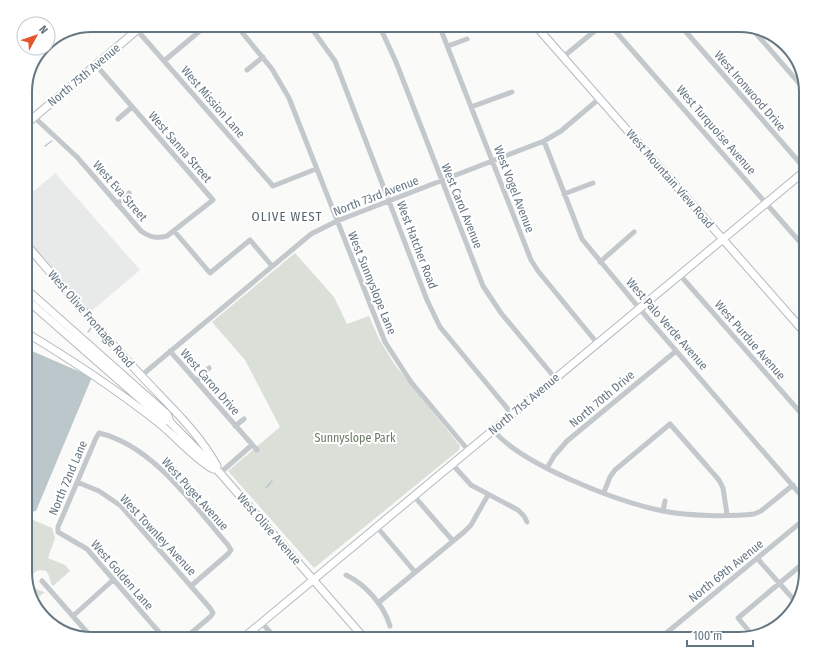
<svg xmlns="http://www.w3.org/2000/svg" width="831" height="664" viewBox="0 0 831 664" font-family="'Fira Sans Condensed',sans-serif">
<style>
.built{fill:#e8e9e9}
.green{fill:#dadfd7}
.water{fill:#bbc7cb}
.lines{fill:none;stroke-linecap:round;stroke-linejoin:round}
.stream{stroke:#bbc7cb;stroke-width:1.5}
.secondary-casing{stroke:#b3babf;stroke-width:9}
.street{stroke:#c3c8cc;stroke-width:5}
.secondary{stroke:#fff;stroke-width:7}
.labels{text-anchor:middle;stroke-width:4;stroke-linejoin:round;paint-order:stroke}
.street-label{font-size:12px;fill:#657683;stroke:#fff}
.park-label{font-size:12px;fill:#687a64;stroke:#fff}
.neighbourhood-label{font-size:13px;letter-spacing:1px;fill:#57646e;stroke:#fff}
.rim{fill:none;stroke:#657683;stroke-width:2}
</style>
<rect width="100%" height="100%" fill="#fafaf8"/>
<path class="built" d="M55,173L140,270L90,312L25,239V181L34,191Z"/>
<path class="green" d="M295,253L334,297L347,324L369,316L379,339L395,365L460,446L459,450L314,568L228,471L280,427L245,360L212,322Z
M31,512V519L52,528L55,538L48,558L65,565L70,571L53,586C49,582 51,576 46,571C38,569 34,571 31,578C32,587 36,590 45,592L32,602L25,576V513Z"/>
<path class="water" d="M25,348L92,377L36,511L25,513Z"/>
<g class="lines">
<path class="stream" d="M45,146L52,141
M88,332L91,328
M266,488L272,481"/>
<defs>
<path id="secondary" d="M535,25L806,334
M25,125L143,25
M25,243C62,286 98,329 136,370C163,400 197,429 217,466
M25,288L167,414L170,422L220,473L365,639
M25,298L163,419L170,422
M25,332C70,359 113,387 155,420C175,435 191,456 213,469
M242,639L806,170"/>
</defs>
<use href="#secondary" class="secondary-casing"/>
<path class="street" d="M236,25L272,69L289,98L385,342L411,382L468,450
M309,25L335,61L427,300L440,327L512,414
M379,25L396,62L483,286L501,313L555,378
M439,25L531,260L538,271L597,343
M610,25L806,249
M680,25L806,170
M137,30L273,186L316,169
M754,31L805,90
M448,46L467,39
M563,57L602,25
M164,61L207,25
M247,70L263,57
M471,107L512,92
M34,117L77,157L141,231C150,237 156,239 167,236L213,200L96,65
M118,119L132,107
M544,141L582,239L639,308L806,501
M564,194L593,183
M117,204L129,193
M175,232L210,273L250,240L272,266
M600,262L634,232
M680,275L806,419
M170,351L257,450
M142,375L311,234L337,221L544,141L561,131L600,98
M196,381L209,368
M235,426L244,419
M493,430C522,465 618,502 663,511C689,516 728,517 754,514L761,511L793,485
M452,464L471,485L518,510L524,516L527,522
M547,468L554,456L567,441L676,351
M220,473L252,445
M77,482L99,491L121,506L210,608L213,613L210,617L184,639
M604,492L610,477L615,470L670,424L719,480L723,488L727,514
M414,496L453,541
M663,511L665,501
M377,527L415,572
M757,558L795,601
M346,575C365,584 384,605 390,626
M42,581L93,639
M378,603L464,532L471,525L488,495
M73,616L113,580
M262,623L276,639
M753,636L738,618L806,561
M165,639L87,549L58,532V527L96,438L99,433C154,446 193,505 228,545L231,550L228,554L191,586
M659,639L806,518"/>
<use href="#secondary" class="secondary"/>
</g>
<g class="labels">
<g class="street-label">
<text transform="translate(84 75) rotate(-40)" y="4">North 75th Avenue</text>
<text transform="translate(750 91) rotate(49)" y="4">West Ironwood Drive</text>
<text transform="translate(213 102) rotate(49)" y="4">West Mission Lane</text>
<text transform="translate(716 130) rotate(49)" y="4">West Turquoise Avenue</text>
<text transform="translate(180 147) rotate(49)" y="4">West Sanna Street</text>
<text transform="translate(670 179) rotate(49)" y="4">West Mountain View Road</text>
<text transform="translate(514 189) rotate(69)" y="4">West Vogel Avenue</text>
<text transform="translate(120 191) rotate(49)" y="4">West Eva Street</text>
<text transform="translate(376 196) rotate(-21)" y="4">North 73rd Avenue</text>
<text transform="translate(462 206) rotate(68)" y="4">West Carol Avenue</text>
<text transform="translate(417 245) rotate(69)" y="4">West Hatcher Road</text>
<text transform="translate(372 283) rotate(68)" y="4">West Sunnyslope Lane</text>
<text transform="translate(91 319) rotate(49)" y="4">West Olive Frontage Road</text>
<text transform="translate(667 324) rotate(49)" y="4">West Palo Verde Avenue</text>
<text transform="translate(750 340) rotate(49)" y="4">West Purdue Avenue</text>
<text transform="translate(210 382) rotate(49)" y="4">West Caron Drive</text>
<text transform="translate(602 399) rotate(-40)" y="4">North 70th Drive</text>
<text transform="translate(524 404) rotate(-40)" y="4">North 71st Avenue</text>
<text transform="translate(68 478) rotate(-67)" y="4">North 72nd Lane</text>
<text transform="translate(195 494) rotate(48)" y="4">West Puget Avenue</text>
<text transform="translate(269 529) rotate(49)" y="4">West Olive Avenue</text>
<text transform="translate(158 535) rotate(47)" y="4">West Townley Avenue</text>
<text transform="translate(726 571) rotate(-39)" y="4">North 69th Avenue</text>
<text transform="translate(122 575) rotate(49)" y="4">West Golden Lane</text>
</g>
<g class="park-label">
<text x="355" y="442">Sunnyslope Park</text>
</g>
<g class="neighbourhood-label">
<text x="287" y="221">OLIVE WEST</text>
</g>
</g>
<path d="M0 0H831V664H0ZM92 32H739A60 60 0 0 1 799 92V572A60 60 0 0 1 739 632H92A60 60 0 0 1 32 572V92A60 60 0 0 1 92 32Z" fill="#fff" fill-rule="evenodd"/>
<path class="rim" d="M92 32H739A60 60 0 0 1 799 92V572A60 60 0 0 1 739 632H92A60 60 0 0 1 32 572V92A60 60 0 0 1 92 32Z"/>
<g transform="translate(36 36) rotate(50)"><circle r="19" fill="#ffffff" stroke="#c1c8cd"/>
<path d="M0-3L7 15L0 10L-7 15Z" fill="#e4572e"/>
<text y="-6" font-size="11" font-weight="bold" text-anchor="middle" fill="#657683">N</text>
</g>
<path d="M687 640v6h66v-6" fill="none" stroke="#657683" stroke-width="2"/>
<text x="693" y="640" font-size="12" fill="#657683" stroke="#ffffff" stroke-width="3" paint-order="stroke">100 m</text>
</svg>
